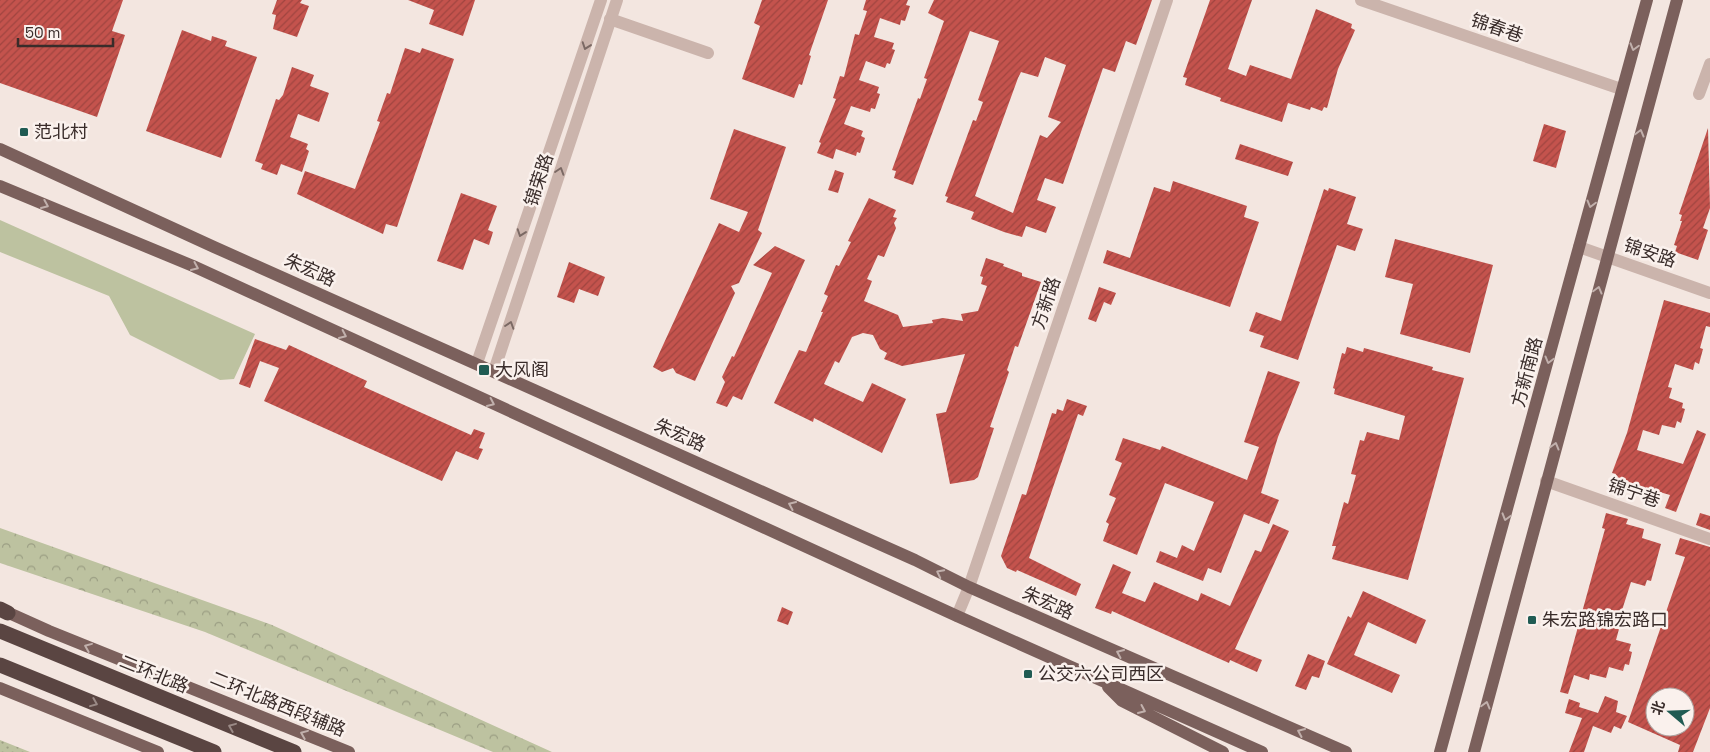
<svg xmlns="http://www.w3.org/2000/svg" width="1710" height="752" viewBox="0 0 1710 752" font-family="'Space Grotesk','Noto Sans SC',sans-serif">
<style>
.forest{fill:url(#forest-crowns)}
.park{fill:url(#park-dots)}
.garden{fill:#bdc2a0}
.building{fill:url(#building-hatch);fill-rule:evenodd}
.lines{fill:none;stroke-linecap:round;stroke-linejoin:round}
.minor{stroke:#cbb4ac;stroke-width:12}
.major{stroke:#7b605c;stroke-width:12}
.highway{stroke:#5a4542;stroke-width:15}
.oneway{stroke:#7b6964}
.oneway2{stroke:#c1b0ac}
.oneway3{stroke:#9a8a86}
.poi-dot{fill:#205b53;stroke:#faf1ed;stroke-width:2}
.labels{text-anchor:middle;stroke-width:5;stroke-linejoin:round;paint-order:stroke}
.street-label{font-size:18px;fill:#392c2a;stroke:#faf1ed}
.poi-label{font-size:18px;fill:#392c2a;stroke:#faf1ed;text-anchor:start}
</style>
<defs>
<pattern id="forest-crowns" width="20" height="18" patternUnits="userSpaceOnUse" patternTransform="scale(1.25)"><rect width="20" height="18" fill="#bdc2a0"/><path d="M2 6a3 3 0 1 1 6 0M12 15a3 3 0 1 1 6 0" fill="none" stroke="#9b9e83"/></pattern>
<pattern id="park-dots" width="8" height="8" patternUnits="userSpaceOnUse" patternTransform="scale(1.25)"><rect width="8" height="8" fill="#bdc2a0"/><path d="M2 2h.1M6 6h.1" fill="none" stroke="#9b9e83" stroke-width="1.8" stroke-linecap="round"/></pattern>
<pattern id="building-hatch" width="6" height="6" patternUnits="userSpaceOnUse" patternTransform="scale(1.25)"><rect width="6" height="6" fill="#c4534d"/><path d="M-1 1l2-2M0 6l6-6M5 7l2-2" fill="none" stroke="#a04540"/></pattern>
</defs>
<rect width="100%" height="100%" fill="#f3e6e0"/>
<path class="forest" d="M0,528L272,625L552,752H493L205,632L0,563Z"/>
<path class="park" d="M0,740L30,752H0Z"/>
<path class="garden" d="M0,220L255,334L234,379L220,380L130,335L109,296L0,252Z"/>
<path class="building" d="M0,0H123L112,31L125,35L97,117L0,83Z
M277,0H302L300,3L309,6L297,37L273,29L276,15L272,14Z
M408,0H475L463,36L429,24L434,10Z
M762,0H828L809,55L811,56L802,85L799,84L794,98L742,79L760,26L754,23Z
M866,0H908L906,5L910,6L905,21L901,20L900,25L880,18L874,37L894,43L892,49L895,50L890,64L887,63L885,68L866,61L859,80L879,87L877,93L880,94L875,109L871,108L870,112L851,106L844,124L863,131L861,136L865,138L860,153L857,152L856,156L836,149L833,159L817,153L821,143L819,142L836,99L833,98L840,76L844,77L855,34L859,35L867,11L863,10Z
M934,0H1152L1136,45L1126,41L1115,72L1103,68L1063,184L1045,178L1037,200L1056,207L1046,233L1026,226L1022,237L1004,232L971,219L974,212L946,202L948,197L945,196L973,120L976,121L983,102L978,100L999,41L970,31L913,185L894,178L896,171L892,170L918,98L920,99L927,79L924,78L944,21L928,13ZM1045,57L1066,65L1048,117L1061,122L1047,138L1040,135L1013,213L975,196L1018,78L1021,72L1038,77Z
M1210,0H1252L1228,69L1246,76L1250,65L1291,79L1316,9L1352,24L1351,28L1355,30L1338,69L1327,108L1324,107L1322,111L1311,107L1310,110L1288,103L1282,122L1220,101L1221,98L1185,85L1187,78L1183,77Z
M182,30L211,41L212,36L227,41L225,46L257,57L221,158L146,131Z
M405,48L420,53L422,48L454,59L397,227L386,224L383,234L297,194L305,171L355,189L380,122L377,121L387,93L390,94Z
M292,67L314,75L310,86L329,93L319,122L298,114L290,137L308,144L306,149L309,151L302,172L281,164L277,175L261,169L263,164L255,161L276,99L279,100L283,95Z
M1544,124L1566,131L1556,168L1533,161Z
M1708,128L1710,208L1703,228L1708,230L1698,260L1675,252L1677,246L1674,245L1682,221H1680L1682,215L1679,214Z
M734,129L786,147L758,230L762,233L739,283L731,286L735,293L695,381L676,373L673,368L662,372L653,367L719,223L739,232L748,212L710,199Z
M1240,144L1293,162L1288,176L1235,159Z
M835,170L844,173L838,193L828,190Z
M1173,181L1247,206L1244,217L1259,222L1230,307L1103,263L1107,250L1130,258L1154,187L1170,192Z
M1329,188L1356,197L1347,224L1363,229L1355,251L1337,245L1298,360L1260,347L1264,336L1249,331L1256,312L1281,321L1324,189L1328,191Z
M461,193L497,206L488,230L493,232L489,245L474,239L463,270L437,261Z
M869,198L896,210L893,217L897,218L894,223L896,228L884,257L878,255L867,279L872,281L864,301L898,315L903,327L933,323L932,320L943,318L963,321L961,314L978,311L987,286L981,284L983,277L980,276L986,258L1004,264L1003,266L1022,273V276L1041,282L1018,347L1015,346L1007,370L1009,372L990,427L994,428L978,477L974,480L950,484L936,414L946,412L965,354L902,366L884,359L887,353L880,349L873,335L863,333L852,337L839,363L835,361L824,384L863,402L872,383L906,399L882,453L814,418L813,422L774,403L799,350L806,352L823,312H821L828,296L824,294L836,265L839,266L851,242L848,241Z
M1395,239L1493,265L1470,353L1400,334L1413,284L1385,277Z
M775,246L805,260L742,400L733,396L727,407L716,403L725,382L722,377L732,356L734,357L772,273L753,265Z
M569,262L605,277L598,296L579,289L574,303L557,297Z
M1099,287L1116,293L1111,305L1104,302L1096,322L1088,319Z
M1664,300L1710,313V327L1706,326L1700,348L1703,349L1699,364L1695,362L1693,370L1675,364L1668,387L1672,388L1669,398L1683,403L1682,408L1685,409L1681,423L1677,421L1675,428L1662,425L1659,435L1643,430L1637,450L1683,464L1697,430L1706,434L1676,512L1665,508L1670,495L1639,486L1638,490L1619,484L1620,481L1614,479L1616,474L1612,473L1627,433Z
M255,339L286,350L289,345L367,381L364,387L471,435L474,429L485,433L479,448L483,449L478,460L456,451L442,481L264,401L279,368L260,361L250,388L239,384Z
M1347,347L1363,352L1364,348L1433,367L1432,370L1464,378L1408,580L1332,559L1336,546H1332L1344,502L1348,504L1356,475L1351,474L1360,440L1364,441L1367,432L1399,440L1405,416L1334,394L1335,389L1333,388L1342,353L1345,354Z
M1268,371L1300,382L1278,437L1261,493L1279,500L1269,524L1244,514L1221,573L1208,568L1203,581L1156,562L1160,551L1177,558L1182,545L1194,551L1214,502L1165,483L1137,555L1103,541L1109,524L1106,522L1116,498L1109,495L1122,463L1115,460L1123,438L1160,450L1162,446L1247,480L1259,447L1244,442Z
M1067,399L1087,406L1083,416L1078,414L1029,558L1081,584L1076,596L1017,570L1016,572L1007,568L1001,556L1022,494L1026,495L1052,413L1056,414L1057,409L1063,411Z
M1606,513L1628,519L1626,524L1644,529L1642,538L1661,544L1651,581L1647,580L1645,586L1631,582L1616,629H1619L1616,640L1631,644L1629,651L1632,652L1629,665L1625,664L1623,671L1609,667L1606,678L1590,674L1589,680L1574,675L1568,694L1560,692L1605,529L1602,528Z
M1700,513L1710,516V530L1696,525Z
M1273,524L1289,531L1235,649L1262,660L1257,672L1230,660L1229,663L1112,611L1111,614L1095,608L1113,564L1131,572L1122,593L1145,602L1154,582L1198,601L1201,593L1230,606L1255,550L1261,552Z
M1680,538L1710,547V708L1693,752H1678L1680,745L1628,722L1685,557L1675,554ZM1655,697H1685V727H1655Z
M1363,591L1426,620L1416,644L1368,622L1354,655L1400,675L1392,693L1327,664L1348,616L1351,618Z
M782,607L793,612L788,625L777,621Z
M1308,654L1325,661L1319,678L1312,676L1306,690L1295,686Z
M1605,696L1618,701L1616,712L1627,716L1621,729L1614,726L1611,733L1593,726L1584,752H1569L1582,718L1565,713L1569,699L1580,703L1579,707L1598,713Z"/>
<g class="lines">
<path class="minor" d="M1361,0L1621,89
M610,19L708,53
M1699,94L1710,64
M1579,247L1710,293
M477,363L601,0
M494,371L617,0
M1546,481L1710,539
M957,616L969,587L1167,0"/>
<path class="major" d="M0,149L214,247L915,560L969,587L1346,752
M0,186L193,266L957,616L1262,752
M0,609L49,631L349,752
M1108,687L1122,701L1223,752
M0,688L158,752
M1440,752L1647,0
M1474,752L1677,0"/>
<path class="highway" d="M0,609L8,613
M0,631L294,752
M0,665L214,752"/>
</g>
<defs><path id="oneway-chevron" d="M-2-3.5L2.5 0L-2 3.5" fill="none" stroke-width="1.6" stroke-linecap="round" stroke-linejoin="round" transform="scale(1.25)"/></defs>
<g class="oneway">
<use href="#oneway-chevron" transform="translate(586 46) rotate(109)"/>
<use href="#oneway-chevron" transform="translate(560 171) rotate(-72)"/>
<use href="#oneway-chevron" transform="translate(521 233) rotate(109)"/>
<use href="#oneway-chevron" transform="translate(510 325) rotate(-72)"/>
</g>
<g class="oneway2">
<use href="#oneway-chevron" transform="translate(1634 47) rotate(106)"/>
<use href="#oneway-chevron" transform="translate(1640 133) rotate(-75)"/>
<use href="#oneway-chevron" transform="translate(1591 204) rotate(105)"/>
<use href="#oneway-chevron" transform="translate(45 205) rotate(23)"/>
<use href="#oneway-chevron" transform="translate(195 267) rotate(24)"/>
<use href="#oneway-chevron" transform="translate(1598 290) rotate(-75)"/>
<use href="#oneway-chevron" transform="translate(343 335) rotate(25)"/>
<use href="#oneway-chevron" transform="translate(1549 360) rotate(105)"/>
<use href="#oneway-chevron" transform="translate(491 403) rotate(25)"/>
<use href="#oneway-chevron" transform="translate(1555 446) rotate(-75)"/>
<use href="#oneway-chevron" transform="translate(792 505) rotate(-156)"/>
<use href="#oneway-chevron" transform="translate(1506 517) rotate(106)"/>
<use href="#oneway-chevron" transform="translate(940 573) rotate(-153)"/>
<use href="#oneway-chevron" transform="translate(88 647) rotate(-158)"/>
<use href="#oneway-chevron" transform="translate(1120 653) rotate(-156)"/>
<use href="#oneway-chevron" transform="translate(1486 705) rotate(-75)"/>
<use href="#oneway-chevron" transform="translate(1142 710) rotate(24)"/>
<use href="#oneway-chevron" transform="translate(1301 732) rotate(-156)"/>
<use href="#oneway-chevron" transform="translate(304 734) rotate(-158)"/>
</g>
<g class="oneway3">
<use href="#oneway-chevron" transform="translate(94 703) rotate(22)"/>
<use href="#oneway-chevron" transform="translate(232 727) rotate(-158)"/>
</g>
<g class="poi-dot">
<rect x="19" y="127" width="10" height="10" rx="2.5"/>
<rect x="478" y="364" width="12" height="12" rx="2.5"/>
<rect x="1527" y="615" width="10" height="10" rx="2.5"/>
<rect x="1023" y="669" width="10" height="10" rx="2.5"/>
</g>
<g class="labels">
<g class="street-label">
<text transform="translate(1497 28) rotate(19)" y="6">锦春巷</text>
<text transform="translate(539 180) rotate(-72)" y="6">锦荣路</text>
<text transform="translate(1650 253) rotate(19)" y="6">锦安路</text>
<text transform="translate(310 270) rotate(24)" y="6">朱宏路</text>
<text transform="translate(1046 303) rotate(-71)" y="6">方新路</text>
<text transform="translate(1527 372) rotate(-75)" y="6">方新南路</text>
<text transform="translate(680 435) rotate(24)" y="6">朱宏路</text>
<text transform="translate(1634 493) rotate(19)" y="6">锦宁巷</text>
<text transform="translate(1048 603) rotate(24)" y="6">朱宏路</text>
<text transform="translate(154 674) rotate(22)" y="6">二环北路</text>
<text transform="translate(278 704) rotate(22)" y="6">二环北路西段辅路</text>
</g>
<g class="poi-label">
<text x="34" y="138">范北村</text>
<text x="495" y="376">大风阁</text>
<text x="1542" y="626">朱宏路锦宏路口</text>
<text x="1038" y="680">公交六公司西区</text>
</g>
</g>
<g transform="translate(1670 712) rotate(289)"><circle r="24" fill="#faf1ed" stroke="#ada29f"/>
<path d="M0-4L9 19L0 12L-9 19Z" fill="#205b53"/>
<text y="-8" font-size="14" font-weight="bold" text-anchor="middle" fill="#392c2a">北</text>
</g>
<path d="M18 38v8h95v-8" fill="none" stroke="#392c2a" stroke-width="2.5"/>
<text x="25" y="38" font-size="15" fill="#392c2a" stroke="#faf1ed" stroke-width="4" paint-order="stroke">50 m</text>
</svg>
